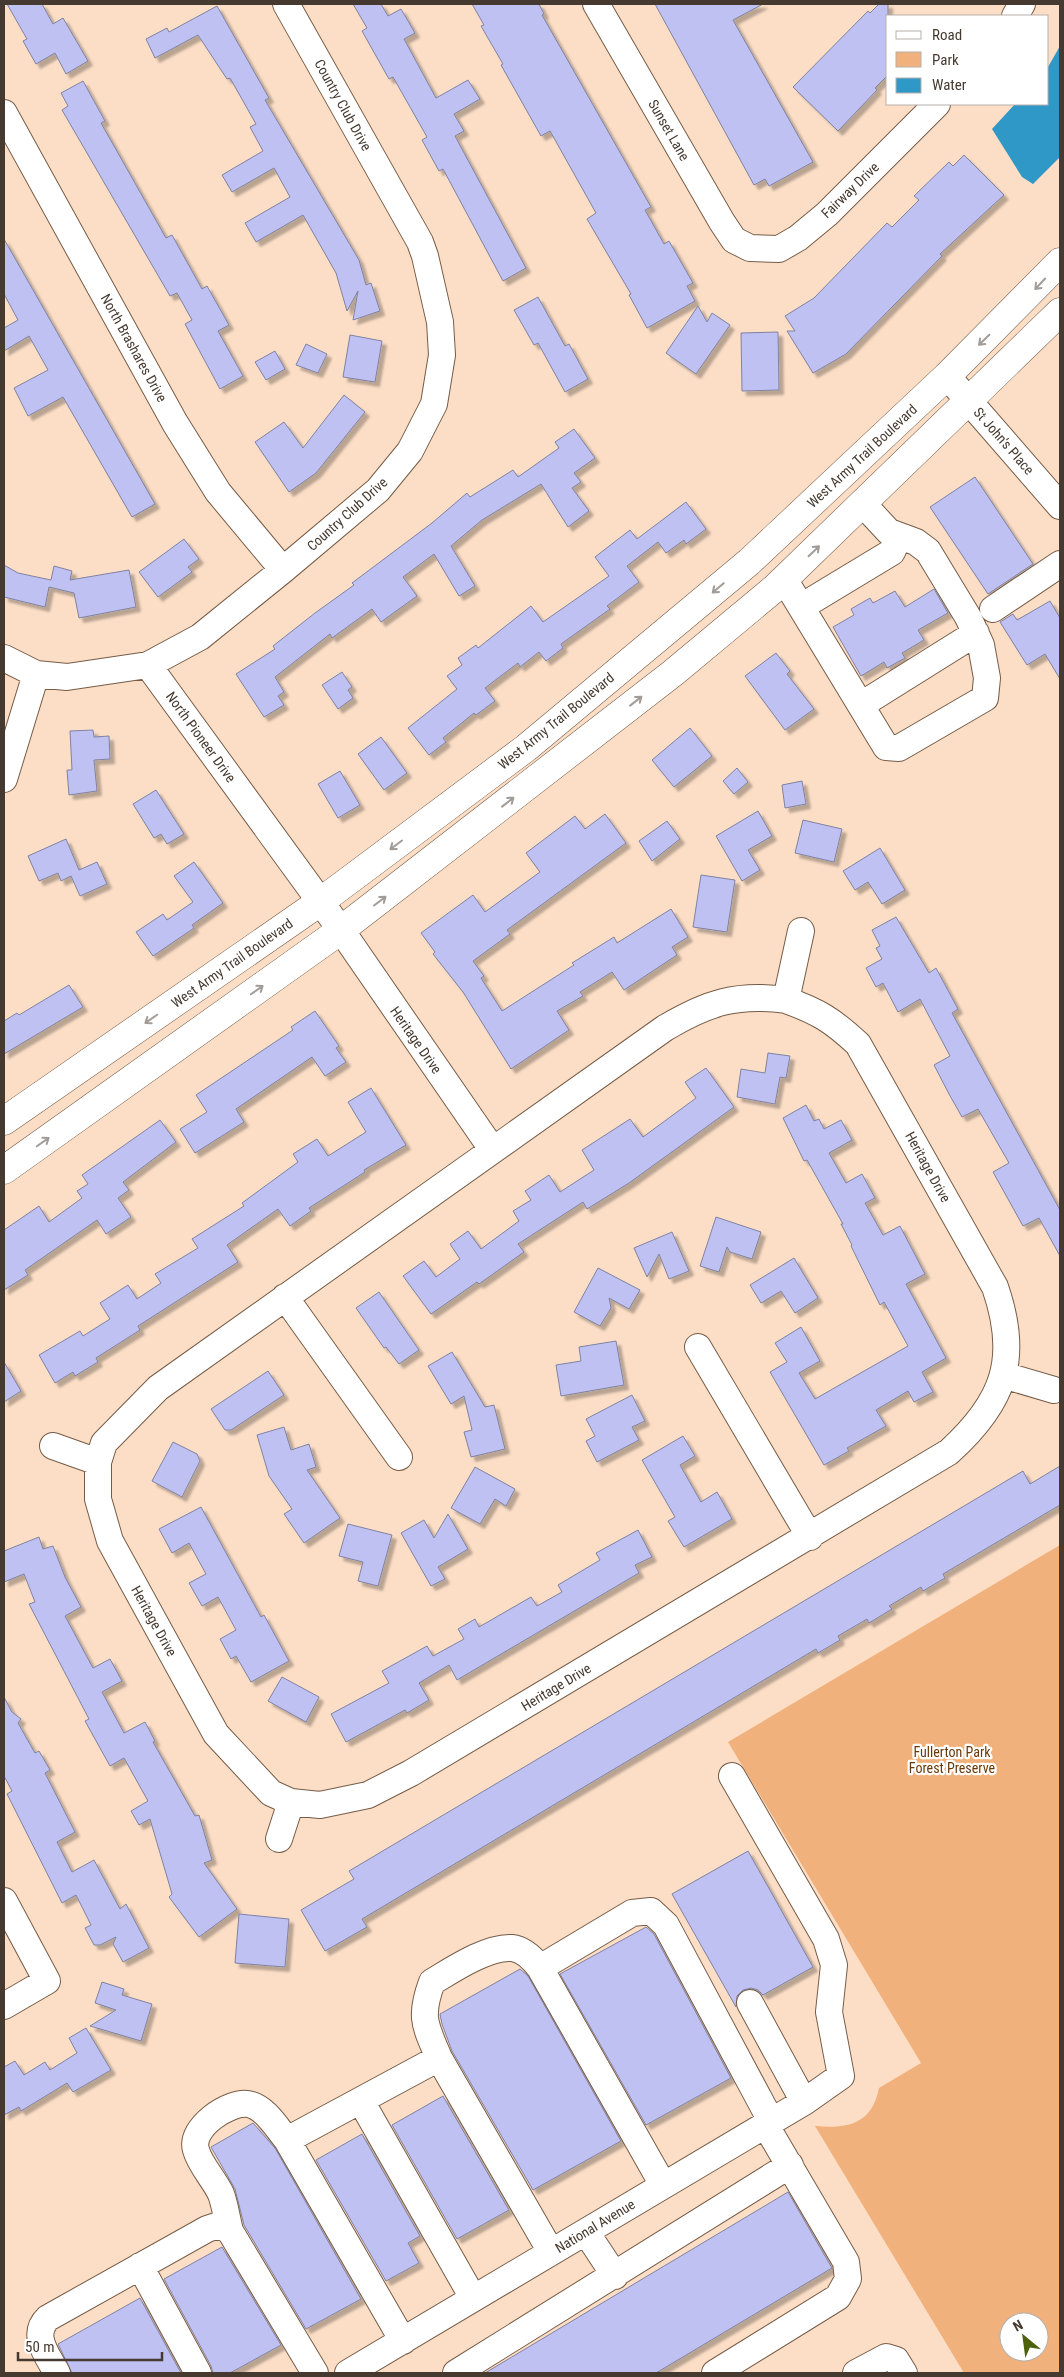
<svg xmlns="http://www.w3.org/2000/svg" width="1064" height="2377" viewBox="0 0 1064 2377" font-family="'Roboto Condensed',sans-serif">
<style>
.green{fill:#f0b17c;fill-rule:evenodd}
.water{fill:#2f98c6}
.building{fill:#bec1f2;stroke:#8082a1;filter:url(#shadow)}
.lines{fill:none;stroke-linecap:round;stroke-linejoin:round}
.minor-casing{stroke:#765c47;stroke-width:28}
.major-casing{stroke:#765c47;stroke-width:29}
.minor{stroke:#fff;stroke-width:26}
.major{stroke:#fff;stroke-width:28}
.oneway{stroke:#a29c98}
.labels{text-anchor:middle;stroke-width:4.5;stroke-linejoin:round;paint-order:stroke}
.street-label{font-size:14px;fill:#463a30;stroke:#fff}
.park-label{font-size:14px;fill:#683a09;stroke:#fff}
</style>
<defs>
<filter id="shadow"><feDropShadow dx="4.5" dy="4.5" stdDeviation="1" flood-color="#0004"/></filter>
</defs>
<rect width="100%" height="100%" fill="#fcdec6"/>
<path class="green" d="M1060,1545V2373H964L815,2126C848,2129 872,2124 879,2088L921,2063L728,1742ZM1009,2322H1039V2352H1009Z"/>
<path class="water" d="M1060,46V157L1033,184L1022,177L992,129L1015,104H1048V67Z"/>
<path class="building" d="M7,4H42L53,24L63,18L88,61L66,74L55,53L36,64L23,41L27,39Z
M353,4H381L388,16L401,9L415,33L404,39L436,98L468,80L480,99L454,114L464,131L455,136L526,268L503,281L443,169L439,171L422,140L427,137L393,77L389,79L362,31L367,28Z
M472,4H539L544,14L542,15L651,207L645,210L664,244L669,241L693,283L687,286L695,301L647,328L629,295L631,294L587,219L596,213L550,131L541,136L501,65L503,64L481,26L484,25Z
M655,4H763L733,20L813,162L769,186L765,179L754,185Z
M879,4H888V75L875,88L877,90L838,131L793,87L868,11L870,13Z
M217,6L269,98L265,100L359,260L366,285L371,283L380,311L353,320L358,291L347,311L336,273L303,215L256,242L245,223L290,197L274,168L232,192L222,175L263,151L250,127L256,124L230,78L227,79L198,35L155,58L146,39L167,28L169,32Z
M83,81L105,121L101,123L166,238L172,235L202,289L207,286L229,325L218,331L243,376L220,389L185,324L192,320L177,293L170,296L62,110L68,106L61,93Z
M964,155L1004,195L940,254L942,256L846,354L813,373L787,331H795L785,316L814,298L887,223L892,227L919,200L914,196L949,162L953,166Z
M4,239L155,504L132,517L63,397L28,416L14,388L48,370L29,336L4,351V328L18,320L4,294Z
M538,297L565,346L569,344L588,379L565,392L538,343L534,345L514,310Z
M698,306L707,322L712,313L730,325L696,374L666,353Z
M778,332L779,390L742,391L741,333Z
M350,335L382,341L375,382L343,377Z
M306,344L327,354L318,373L296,365Z
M275,351L285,369L266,380L255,362Z
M344,395L365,412L316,473L289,492L255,442L284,422L303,448Z
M574,429L595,458L574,473L581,482L572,488L589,511L568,527L541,484L482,520L451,546L475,586L459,596L434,554L403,577L417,596L381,622L372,609L332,638L330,634L275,677L284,692L278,696L284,705L264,717L236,674L275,649L273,646L315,613L354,585L352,583L432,523L467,493L470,497L513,470L518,477L559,448L555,442Z
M975,477L1033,564L988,594L930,507Z
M686,502L706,529L686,544L684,540L666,553L658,542L627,566L639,582L607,606L610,609L561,644L563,648L546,661L539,652L520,667L518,663L485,688L495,701L476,715L474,713L443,738L446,742L429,755L408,728L457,689L447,676L462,665L458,658L476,645L478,648L531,606L543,622L609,576L595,557L630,530L637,539Z
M184,539L199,559L188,567L192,572L158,597L139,572Z
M4,565L18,573L51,580L54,566L72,571L70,580L129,570L136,607L79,618L74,593L49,587L45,607L4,597Z
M934,589L948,613L918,630L924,640L902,653L905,658L887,668L884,662L861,676L833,627L854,615L851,609L870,598L873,603L895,591L905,607Z
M1050,601L1060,618V679L1045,654L1027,665L1000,622L1013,614L1017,620Z
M776,653L790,671L787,674L814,709L785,730L745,676Z
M342,672L352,687L348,690L353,698L338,709L322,685Z
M690,728L712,756L674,787L652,760Z
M93,730L94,737L109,736L110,759L94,760L97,791L69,795L67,770H72L70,731Z
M381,737L407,773L384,790L358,754Z
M737,768L748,782L734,794L723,781Z
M340,771L360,805L338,818L318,784Z
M802,781L806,804L785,808L782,785Z
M156,790L184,834L167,844L161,834L154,838L133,804Z
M758,811L772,836L748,850L760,870L742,881L716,836Z
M605,814L626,843L507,930L510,934L473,961L484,976L481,978L502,1011L574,965L572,963L614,937L617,943L671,909L688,937L672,947L677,955L624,990L612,972L580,992L583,996L557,1011L569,1030L511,1069L463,992L433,954L435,952L421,933L473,895L485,912L540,872L526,853L575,816L585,829Z
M803,820L842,829L834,862L795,853Z
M667,821L680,839L652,861L639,841Z
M66,839L79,870L97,862L107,884L80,896L71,876L61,881L58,873L39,881L28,856Z
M880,848L905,890L882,904L868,882L855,890L843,871Z
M194,862L223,903L192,925L194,928L153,956L136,932L163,914L167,920L193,902L174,876Z
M701,875L735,880L727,932L693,927Z
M896,917L929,973L936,968L958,1009L952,1013L1060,1210V1256L1039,1218L1023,1226L993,1172L1009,1163L978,1109L962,1117L949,1094L934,1065L950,1056L920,999L898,1012L883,983L876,987L866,968L882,959L876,948L880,946L872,930Z
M69,985L83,1007L4,1054V1021L17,1013L19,1015Z
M315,1011L339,1046L336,1048L346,1062L325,1076L312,1057L236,1109L244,1122L195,1153L180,1129L207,1112L196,1095L293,1030L291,1027Z
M768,1053L790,1056L786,1078L780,1077L775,1104L737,1097L741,1069L765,1073Z
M706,1068L734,1107L629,1183L587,1209L583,1202L518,1244L524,1252L479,1284L477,1282L431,1314L403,1276L424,1261L436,1277L460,1259L450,1244L468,1231L481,1249L519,1221L513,1211L531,1200L525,1191L549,1175L560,1192L594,1170L582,1150L630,1119L643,1137L696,1098L685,1082Z
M371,1088L406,1145L364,1170L365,1172L309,1208L311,1211L290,1226L278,1209L227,1245L238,1262L138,1326L140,1330L96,1358L98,1362L75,1376L73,1372L55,1383L39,1355L80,1331L83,1336L110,1319L100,1303L128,1285L137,1299L161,1283L155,1274L198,1248L192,1239L244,1206L242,1203L298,1162L293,1154L317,1139L328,1156L366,1132L348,1102Z
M806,1105L814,1121L819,1119L824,1129L841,1120L852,1140L829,1153L846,1183L862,1174L875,1198L865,1203L883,1235L900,1226L925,1274L906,1284L946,1358L922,1372L933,1392L914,1402L908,1391L876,1410L886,1426L847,1448L849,1451L824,1465L770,1372L787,1362L775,1343L801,1327L820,1361L799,1373L815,1399L908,1346L884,1302L880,1305L851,1246L852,1245L841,1224H843L807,1160L804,1161L783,1118Z
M160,1120L176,1142L123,1182L129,1190L118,1198L131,1217L106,1234L97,1220L25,1270L28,1275L4,1290V1230L39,1206L49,1222L82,1198L77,1191L88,1184L82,1175Z
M716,1217L761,1232L752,1259L730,1252L727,1247L719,1272L700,1266Z
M672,1232L689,1271L669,1279L659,1254L647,1277L634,1248Z
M794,1258L818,1298L795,1313L781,1291L761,1303L750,1285Z
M598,1268L640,1290L629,1309L609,1298L611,1308L600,1326L574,1312Z
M379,1292L419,1350L399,1364L386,1347L384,1348L356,1308Z
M616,1341L624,1385L561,1396L556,1365L581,1361L579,1347Z
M452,1352L485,1407L494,1405L505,1449L471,1457L464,1432L472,1430L464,1396L451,1404L428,1366Z
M4,1362L21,1391L4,1402Z
M268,1371L284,1395L231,1430H225L211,1409Z
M632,1395L645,1421L632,1427L639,1440L597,1462L586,1441L595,1436L586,1419Z
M284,1427L291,1450L309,1444L316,1467L307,1470L340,1518L304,1543L284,1514L292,1509L269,1476L257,1435Z
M683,1436L695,1456L680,1465L701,1502L717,1492L732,1519L684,1547L668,1521L675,1517L642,1460Z
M173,1442L197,1454L200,1461L182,1497L152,1481Z
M1060,1466V1505L943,1574L945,1578L923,1591L921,1587L889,1606L892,1609L869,1623L867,1619L838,1636L840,1640L818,1653L816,1649L362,1919L367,1927L325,1951L301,1910L354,1879L349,1871L1023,1471L1030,1484Z
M475,1467L515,1489L506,1506L495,1499L480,1524L451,1508Z
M201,1507L261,1617L264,1615L289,1661L251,1682L236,1656L231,1659L220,1639L236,1630L218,1597L202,1606L189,1583L206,1574L189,1543L172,1553L159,1529Z
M448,1514L468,1549L438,1567L445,1579L431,1586L401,1533L424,1520L434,1538Z
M348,1524L392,1535L378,1586L358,1581L363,1562L339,1556Z
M638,1530L652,1557L635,1565L639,1573L457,1680L449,1665L419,1683L429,1700L407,1713L405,1710L346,1742L331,1714L389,1683L382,1671L427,1646L433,1656L464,1639L458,1629L475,1619L479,1627L531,1597L537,1606L562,1592L558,1585L600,1560L596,1553Z
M39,1537L43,1549L53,1546L65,1577L81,1607L65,1616L93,1668L110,1659L122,1681L102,1692L124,1733L145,1722L155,1741L153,1742L195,1816L199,1815L212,1860L204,1863L237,1909L199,1937L169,1897L172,1894L150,1819L139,1825L131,1811L148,1801L124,1758L110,1766L85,1721L89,1719L29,1604L35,1602L24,1574L4,1582V1551Z
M282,1677L319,1697L306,1722L268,1701Z
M4,1697L12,1712L21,1719L18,1723L35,1753L39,1751L50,1770L45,1773L75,1832L57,1842L72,1872L94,1860L120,1909L126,1904L149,1948L123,1962L113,1944L116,1937L100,1945H94L85,1928L91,1925L76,1895L62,1903L7,1794L12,1791L4,1776Z
M748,1851L813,1967L763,1995L758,1990L751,1988L743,1990L737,1996L736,2007L672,1894Z
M239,1914L289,1919L285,1967L235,1963Z
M646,1927L654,1934L731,2078L646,2125L560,1974Z
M520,1969L528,1976L621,2141L533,2190L452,2051L442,2024L440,2014Z
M102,1982L124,1989L122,1995L152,2004L141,2041L90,2026L116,2010L95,2003Z
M86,2028L111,2070L73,2092L67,2083L21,2111L19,2107L4,2115V2067L15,2061L24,2075L45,2062L50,2070L77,2053L69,2038Z
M443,2096L509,2210L457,2239L392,2125Z
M253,2123L275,2148L361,2299L306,2329L244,2225L235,2189L211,2147Z
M362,2134L420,2236L408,2243L419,2263L386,2281L316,2160Z
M788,2192L832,2268L656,2373H485Z
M222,2247L281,2345L230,2373H213L211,2366L164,2279Z
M140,2298L181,2373H72L58,2344Z"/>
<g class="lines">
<defs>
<path id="minor" d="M596,4L722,222L734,240L750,248L779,249L798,238L827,214L937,104
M1015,16L1022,4
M4,113L175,423L218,492L283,570
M947,376L1060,506
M784,579L886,747L899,748L985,698L987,678L981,645L968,617L928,551L916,542L889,532L863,504
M801,607L892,552L899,536
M993,609L1060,564
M4,658L36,674L67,677L148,665L341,930L492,1149
M148,665L200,637L283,570L378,490L410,451L434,404L442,355L440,322L425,256L420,242L286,4
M861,705L976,633
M4,779L36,674
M786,1000C737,993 707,1003 665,1028L158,1388L104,1443L98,1462V1499L110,1541L216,1734L271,1793L291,1802L320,1805L368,1795L411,1773L949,1452C1004,1402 1020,1359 995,1287L858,1044C832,1020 819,1012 786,1000L801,931
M285,1297L399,1457
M698,1347L810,1537
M1003,1375L1054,1390
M53,1446L98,1462
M279,1839L291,1802
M4,1901L47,1981L4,2006
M540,1968L663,2185
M750,2003L804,2102
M439,2058L551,2252
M361,2101L473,2298
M287,2140L403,2341
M230,2231C227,2219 225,2205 221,2194C214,2179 200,2165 196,2150C189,2128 229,2101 248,2104C265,2107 277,2128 287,2140L439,2058C425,2025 419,2017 432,1982C452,1970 488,1946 512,1948C523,1949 533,1959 540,1968L632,1913L651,1911L666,1925L771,2121
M586,2232L615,2276
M140,2266L198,2373
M57,2373C48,2356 30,2335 48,2318L207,2229L219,2225L230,2231L315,2373
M348,2373L804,2102L841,2076L829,2012L834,1965L826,1939L732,1776
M456,2373L790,2165
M715,2373L838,2297L848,2279L846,2262L765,2124
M856,2373L886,2357L896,2360L904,2373"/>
<path id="major" d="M4,1121L320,902L526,748L749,562L947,376L1060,262
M4,1170L341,930L673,673L775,588L1060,312"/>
</defs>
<use href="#minor" class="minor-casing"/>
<use href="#major" class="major-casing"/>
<use href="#minor" class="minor"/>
<use href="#major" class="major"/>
</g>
<defs><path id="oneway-shaft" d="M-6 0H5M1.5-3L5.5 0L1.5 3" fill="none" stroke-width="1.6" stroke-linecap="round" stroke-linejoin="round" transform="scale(1.25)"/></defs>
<g class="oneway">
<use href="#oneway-shaft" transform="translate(1040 284) rotate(133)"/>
<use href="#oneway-shaft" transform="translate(984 340) rotate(136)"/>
<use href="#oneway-shaft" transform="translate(814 551) rotate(-44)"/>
<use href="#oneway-shaft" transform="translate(718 588) rotate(140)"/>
<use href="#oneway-shaft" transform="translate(636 701) rotate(-38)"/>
<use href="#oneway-shaft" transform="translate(508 802) rotate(-38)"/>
<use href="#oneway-shaft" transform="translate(396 845) rotate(143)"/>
<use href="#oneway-shaft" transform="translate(380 901) rotate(-37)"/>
<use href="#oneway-shaft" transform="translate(257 990) rotate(-35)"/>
<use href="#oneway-shaft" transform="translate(151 1019) rotate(145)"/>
<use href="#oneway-shaft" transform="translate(43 1142) rotate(-35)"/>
</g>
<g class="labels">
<g class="street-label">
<text transform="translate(343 105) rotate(61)" y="5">Country Club Drive</text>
<text transform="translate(669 130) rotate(60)" y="5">Sunset Lane</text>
<text transform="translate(850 190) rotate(-44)" y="5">Fairway Drive</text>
<text transform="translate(134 348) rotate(61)" y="5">North Brashares Drive</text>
<text transform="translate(1004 441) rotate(49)" y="5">St John's Place</text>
<text transform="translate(862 456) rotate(-43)" y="5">West Army Trail Boulevard</text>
<text transform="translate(347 514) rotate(-42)" y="5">Country Club Drive</text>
<text transform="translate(556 721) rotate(-39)" y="5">West Army Trail Boulevard</text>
<text transform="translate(201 737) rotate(54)" y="5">North Pioneer Drive</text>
<text transform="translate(232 963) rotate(-35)" y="5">West Army Trail Boulevard</text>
<text transform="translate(416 1040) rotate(55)" y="5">Heritage Drive</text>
<text transform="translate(928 1167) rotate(61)" y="5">Heritage Drive</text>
<text transform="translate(154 1621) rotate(61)" y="5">Heritage Drive</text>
<text transform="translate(556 1687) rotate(-31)" y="5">Heritage Drive</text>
<text transform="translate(595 2226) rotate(-31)" y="5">National Avenue</text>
</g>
<g class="park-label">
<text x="952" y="1757">Fullerton Park<tspan x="952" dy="16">Forest Preserve</tspan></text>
</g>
</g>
<rect width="1064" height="2377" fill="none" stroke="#463a30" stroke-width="10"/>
<rect x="886" y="15" width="162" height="90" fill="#ffffff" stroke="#b5b0ac"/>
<rect x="896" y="31" width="25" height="8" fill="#ffffff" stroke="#b5b0ac"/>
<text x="932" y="40" font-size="15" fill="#463a30">Road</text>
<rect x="896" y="52" width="25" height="15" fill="#f0b17c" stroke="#b5b0ac"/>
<text x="932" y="65" font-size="15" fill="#463a30">Park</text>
<rect x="896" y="78" width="25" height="15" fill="#2f98c6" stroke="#b5b0ac"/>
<text x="932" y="90" font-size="15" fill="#463a30">Water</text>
<g transform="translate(1024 2337) rotate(331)"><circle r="24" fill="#ffffff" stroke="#b5b0ac"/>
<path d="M0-4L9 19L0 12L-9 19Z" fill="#4e620c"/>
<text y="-8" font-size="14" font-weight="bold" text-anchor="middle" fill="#463a30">N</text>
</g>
<path d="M18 2352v8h144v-8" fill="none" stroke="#463a30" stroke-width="2.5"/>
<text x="25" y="2352" font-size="15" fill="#463a30" stroke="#ffffff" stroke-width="4" paint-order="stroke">50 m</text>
</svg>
